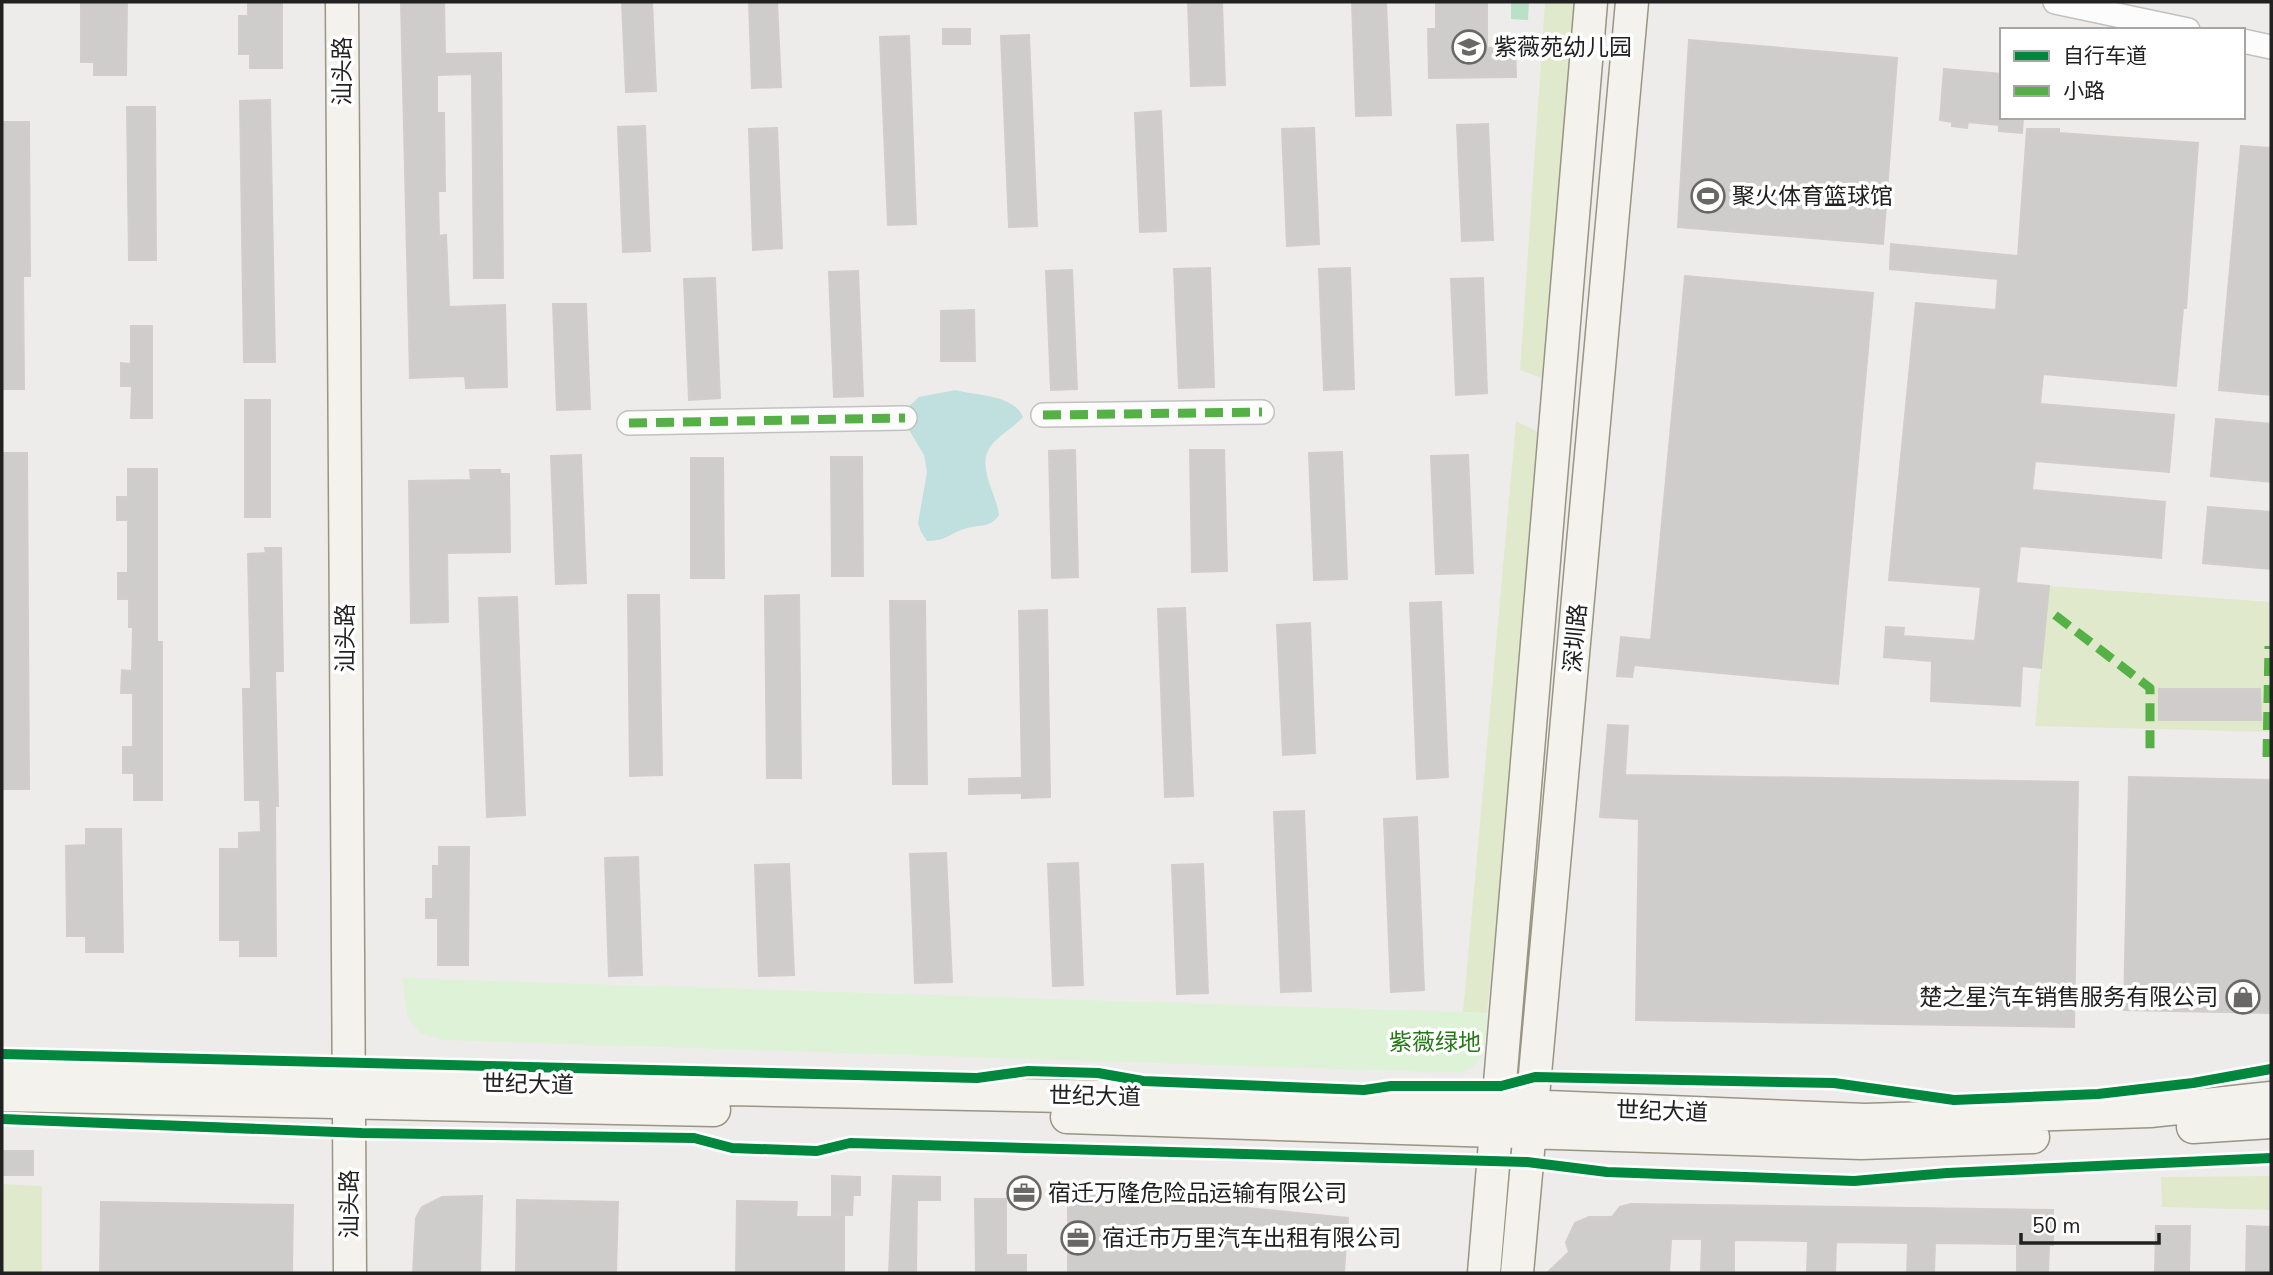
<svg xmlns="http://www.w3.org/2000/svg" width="2273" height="1275" viewBox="0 0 2273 1275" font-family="'Nunito Sans','Noto Sans SC',sans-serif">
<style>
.grass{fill:#e1e9cc}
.park{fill:#def2d8}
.pitch{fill:#b9e1c7}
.water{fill:#c0dfdf}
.building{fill:#cfcdcb;stroke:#d1cdcb;stroke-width:2}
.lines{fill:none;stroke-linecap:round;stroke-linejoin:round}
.street-casing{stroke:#c2c1c0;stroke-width:26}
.secondary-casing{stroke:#989583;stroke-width:35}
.street{stroke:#fcfcfc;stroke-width:23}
.secondary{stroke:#f3f2ed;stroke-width:32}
.quiet{stroke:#55b145;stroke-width:9;stroke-dasharray:18 9;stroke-linecap:butt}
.cycleway-casing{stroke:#fff;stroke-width:15}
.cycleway{stroke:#00873e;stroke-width:10}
.labels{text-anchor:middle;stroke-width:7;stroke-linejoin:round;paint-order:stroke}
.poi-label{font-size:23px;fill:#212121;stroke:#fff;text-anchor:start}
.street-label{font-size:23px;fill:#212121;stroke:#fff}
.park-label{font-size:23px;fill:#247815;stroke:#fff}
</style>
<rect width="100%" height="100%" fill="#eeecea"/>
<path class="grass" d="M1545,2H1580L1550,381L1520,370Z
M1516,421L1546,436L1487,1013L1463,1012Z
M2049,586L2271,602V732L2035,726Z
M2271,1176V1210L2162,1207L2161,1177Z
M2,1184L42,1186V1273H2Z"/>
<path class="park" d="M402,978L1463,1012L1487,1013C1485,1039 1490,1066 1459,1073L443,1040L420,1033L408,1019Z"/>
<path class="pitch" d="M1511,2H1529L1528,20L1511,19Z"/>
<path class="water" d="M956,390C976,396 1013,394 1023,417C1014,427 1003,433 994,442C973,464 997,493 999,515C990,529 977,524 964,529C949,534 946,541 927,541L921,532L918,523L927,472L924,455L909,430L908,407L919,397Z"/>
<path class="building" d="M81,2H127L126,75H94V62H81Z
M248,2H282V68H250V54H239V16H248Z
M401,2H444L445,54L501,53L503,278H474L472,74L437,75V113H444L445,191H438L439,236L446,235L449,307L505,305L507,387L466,388L465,376L410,378Z
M622,2H652L656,91L626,92Z
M749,2H777L781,87L752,88Z
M1188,2H1222L1225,85L1191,86Z
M1352,2H1386L1391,115L1356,116Z
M1436,2H1487V48L1515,47L1516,77L1429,78L1428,29H1436Z
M943,29H970V44H943Z
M1029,35L1037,226L1009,227L1001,36Z
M909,36L916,224L888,225L880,37Z
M1689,40L1897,58L1883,244L1678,227Z
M1944,69L2002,74V117H2023L2022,133L1999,131V125L1968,122L1967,128L1952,126V122L1940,120Z
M270,100L275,362H244L240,101Z
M127,107H155L156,260H129Z
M1161,111L1166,231L1140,232L1135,113Z
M2,122H29L30,276H23L24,389H2Z
M1488,124L1493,240L1462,241L1457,125Z
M645,126L650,251L623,252L618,127Z
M777,128L782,248L753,250L749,129Z
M1314,128L1319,244L1287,246L1282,129Z
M2027,129H2059V133L2198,143L2186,308H2183L2176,386L2043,374L2040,404L2174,415L2169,472L2035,461L2032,490L2165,502L2161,558L2020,546L2016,583L2049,586L2041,668L2022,666L2020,706L1931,701L1932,661L1884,657L1886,627L1904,628L1903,636L1975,641L1981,587L1889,580L1916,303L1996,310L1998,279L1890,269L1891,244L2018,256Z
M2241,146L2271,148V395L2219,390Z
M1210,268L1214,387L1179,388L1174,269Z
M1350,268L1354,389L1324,390L1319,269Z
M1072,270L1077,389L1051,390L1046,271Z
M858,271L863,396L834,397L829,272Z
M1685,276L1873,293L1838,684L1634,665L1632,677L1617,676L1621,637L1651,640Z
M715,278L720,398L689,400L684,279Z
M1483,278L1487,393L1456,395L1451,279Z
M553,304H586L590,409L557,410Z
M974,310L975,361H941V311Z
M131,326H152V418H131L132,386H121V363L131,364Z
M245,400H270V517H245Z
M2216,419L2271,424V482L2211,476Z
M1075,450L1078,577L1052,578L1049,451Z
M1190,450H1224L1227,571L1192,572Z
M1342,452L1347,579L1314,580L1309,453Z
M2,453H27L29,789H2Z
M581,455L586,583L556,584L551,456Z
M1468,455L1473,573L1436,574L1431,456Z
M831,457H862L863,576H832Z
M691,458H723L724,578H691Z
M128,469H157V642H162V800H134V773H123V747H133V693H121L122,670L132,671L133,627H129V599H118V573H128V520H117V497H128Z
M470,470H500V474H509L510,552L447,553L448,622L411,623L409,481L471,480Z
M2208,507L2271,512V569L2203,563Z
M265,548H281L283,671H275L278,806H275L276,956H240V940H220V849H239V833L261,832L260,800H245L243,689H251L248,554L266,553Z
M628,595H659L662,775L630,776Z
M799,595L801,778H767L765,596Z
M517,597L525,815L487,817L479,598Z
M890,601H925L927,784H893Z
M1441,602L1448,777L1417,779L1410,603Z
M1185,608L1193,796L1165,797L1158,609Z
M1047,610L1050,797L1022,798V793L969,794V779L1022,778L1019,611Z
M1310,623L1315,753L1283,755L1277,625Z
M2159,689H2260L2261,720H2159Z
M1608,725L1628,726L1625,775L2078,782L2074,1027L1636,1020L1639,819L1600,817Z
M2129,777L2271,780V1013L2124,1010Z
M1304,811L1311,991L1281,992L1274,812Z
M1417,817L1424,990L1391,992L1384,819Z
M86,829H121L123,952H86V936H67L66,846L86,845Z
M439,847H469L468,965H438V918H426V899H433V866H439Z
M946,853L952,982L915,983L910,854Z
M638,857L642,975L609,976L605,858Z
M1078,863L1083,985L1053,986L1048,864Z
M789,864L794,975L759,976L755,865Z
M1203,864L1208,993L1177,994L1172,865Z
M2,1151H33V1175H2Z
M832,1176L860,1177V1195H853L852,1215H832Z
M893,1176L940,1177V1200H917L916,1273H889Z
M1013,1185H1038V1202L1013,1201Z
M1068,1195L1146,1198L1348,1218L1344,1272L1068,1273Z
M482,1196L480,1273H413L416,1218L422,1207L442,1197Z
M975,1199H1006V1255H1026V1273H976Z
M517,1200L618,1202L616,1273H516Z
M737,1201L797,1202L796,1217H844V1273H736Z
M101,1202L293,1205L292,1273H100Z
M1631,1204L2053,1210V1245H2049L2048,1273H2017V1244L1935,1243L1934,1273H1907L1908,1243L1836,1242L1835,1273H1807L1808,1241L1734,1240V1273H1701L1702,1239H1671L1669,1273H1547L1569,1252L1566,1242L1575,1223L1589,1217H1612L1620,1207Z
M2156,1226H2190L2189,1273H2155Z
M2247,1226L2271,1227V1273H2246Z"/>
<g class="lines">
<defs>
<path id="street" d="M2055,2L2188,30
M2243,41L2271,47
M1043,415L1262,412
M629,423L905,418"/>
<path id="secondary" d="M342,2L350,1273
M2,1071L348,1081L1499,1105L1865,1120L2150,1111L2271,1098
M2,1095L714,1110
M1067,1117L1861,1143L2033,1137
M2193,1127L2271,1122
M1484,1273L1591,2
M1517,1273L1632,2"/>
</defs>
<use href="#street" class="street-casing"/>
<use href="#secondary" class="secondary-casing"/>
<use href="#street" class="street"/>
<use href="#secondary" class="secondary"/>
<path class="quiet" d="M1043,415L1262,412
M629,423L905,418
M2055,615L2150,688V752
M2267,757L2269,646"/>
<defs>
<path id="cycleway" d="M2,1054L977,1078L1028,1071L1098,1073L1143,1081L1364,1090L1391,1086H1501L1535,1077L1834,1083L1954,1100L2098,1094L2193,1083L2271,1069
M2,1119L362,1133L694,1138L732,1148L817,1151L850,1143L1527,1162L1607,1172L1854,1181L1947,1173L2271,1158"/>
</defs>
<use href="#cycleway" class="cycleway-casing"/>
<use href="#cycleway" class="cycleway"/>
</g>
<defs>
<symbol id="school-ring" viewBox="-11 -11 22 22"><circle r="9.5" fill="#fff" stroke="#696867" stroke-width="1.5"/><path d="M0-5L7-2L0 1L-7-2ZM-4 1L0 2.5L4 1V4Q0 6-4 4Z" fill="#696867"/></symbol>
<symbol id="stadium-ring" viewBox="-11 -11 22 22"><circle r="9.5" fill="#fff" stroke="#696867" stroke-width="1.5"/><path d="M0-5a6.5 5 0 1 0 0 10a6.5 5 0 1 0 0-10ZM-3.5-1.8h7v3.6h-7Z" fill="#696867"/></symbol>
<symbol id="shop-ring" viewBox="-11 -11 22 22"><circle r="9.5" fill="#fff" stroke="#696867" stroke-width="1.5"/><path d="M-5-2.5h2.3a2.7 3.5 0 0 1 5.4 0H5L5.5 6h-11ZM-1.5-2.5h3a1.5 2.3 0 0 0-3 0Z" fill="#696867"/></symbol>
<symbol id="office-ring" viewBox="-11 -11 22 22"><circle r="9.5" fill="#fff" stroke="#696867" stroke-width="1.5"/><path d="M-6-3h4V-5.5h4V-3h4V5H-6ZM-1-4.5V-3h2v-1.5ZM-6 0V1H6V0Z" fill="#696867"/></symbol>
</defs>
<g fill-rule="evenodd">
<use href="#school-ring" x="1450" y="28" width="38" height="38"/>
<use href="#stadium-ring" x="1689" y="177" width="38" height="38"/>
<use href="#shop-ring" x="2224" y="978" width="38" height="38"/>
<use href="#office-ring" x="1005" y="1174" width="38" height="38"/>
<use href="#office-ring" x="1059" y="1219" width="38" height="38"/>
</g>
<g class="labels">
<g class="poi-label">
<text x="1494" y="55">紫薇苑幼儿园</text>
<text x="1732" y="204">聚火体育篮球馆</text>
<text x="2218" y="1005" text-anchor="end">楚之星汽车销售服务有限公司</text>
<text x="1048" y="1201">宿迁万隆危险品运输有限公司</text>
<text x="1102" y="1246">宿迁市万里汽车出租有限公司</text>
</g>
<g class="street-label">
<text transform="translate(342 71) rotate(-90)" y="8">汕头路</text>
<text transform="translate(345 638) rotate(-90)" y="8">汕头路</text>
<text transform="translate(1575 638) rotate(-85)" y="8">深圳路</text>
<text transform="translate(528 1084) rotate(1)" y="8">世纪大道</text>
<text transform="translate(1095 1096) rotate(1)" y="8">世纪大道</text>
<text transform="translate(1662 1111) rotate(2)" y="8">世纪大道</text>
<text transform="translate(349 1204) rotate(-90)" y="8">汕头路</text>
</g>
<g class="park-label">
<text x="1435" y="1050">紫薇绿地</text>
</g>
</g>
<rect width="2273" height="1275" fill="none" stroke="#212121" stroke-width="7"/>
<rect x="2000" y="28" width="245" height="91" fill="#ffffff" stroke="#a6a6a6" stroke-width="2"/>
<rect x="2014" y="51" width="35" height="10" fill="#00873e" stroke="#a6a6a6" stroke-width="2"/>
<text x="2063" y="63" font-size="21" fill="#212121">自行车道</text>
<rect x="2014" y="86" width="35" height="10" fill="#55b145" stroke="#a6a6a6" stroke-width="2"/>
<text x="2063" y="98" font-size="21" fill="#212121">小路</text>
<path d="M2021 1233v10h138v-10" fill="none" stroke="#212121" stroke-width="3.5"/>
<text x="2032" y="1233" font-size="21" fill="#212121" stroke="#ffffff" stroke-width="5" paint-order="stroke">50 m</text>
</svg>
